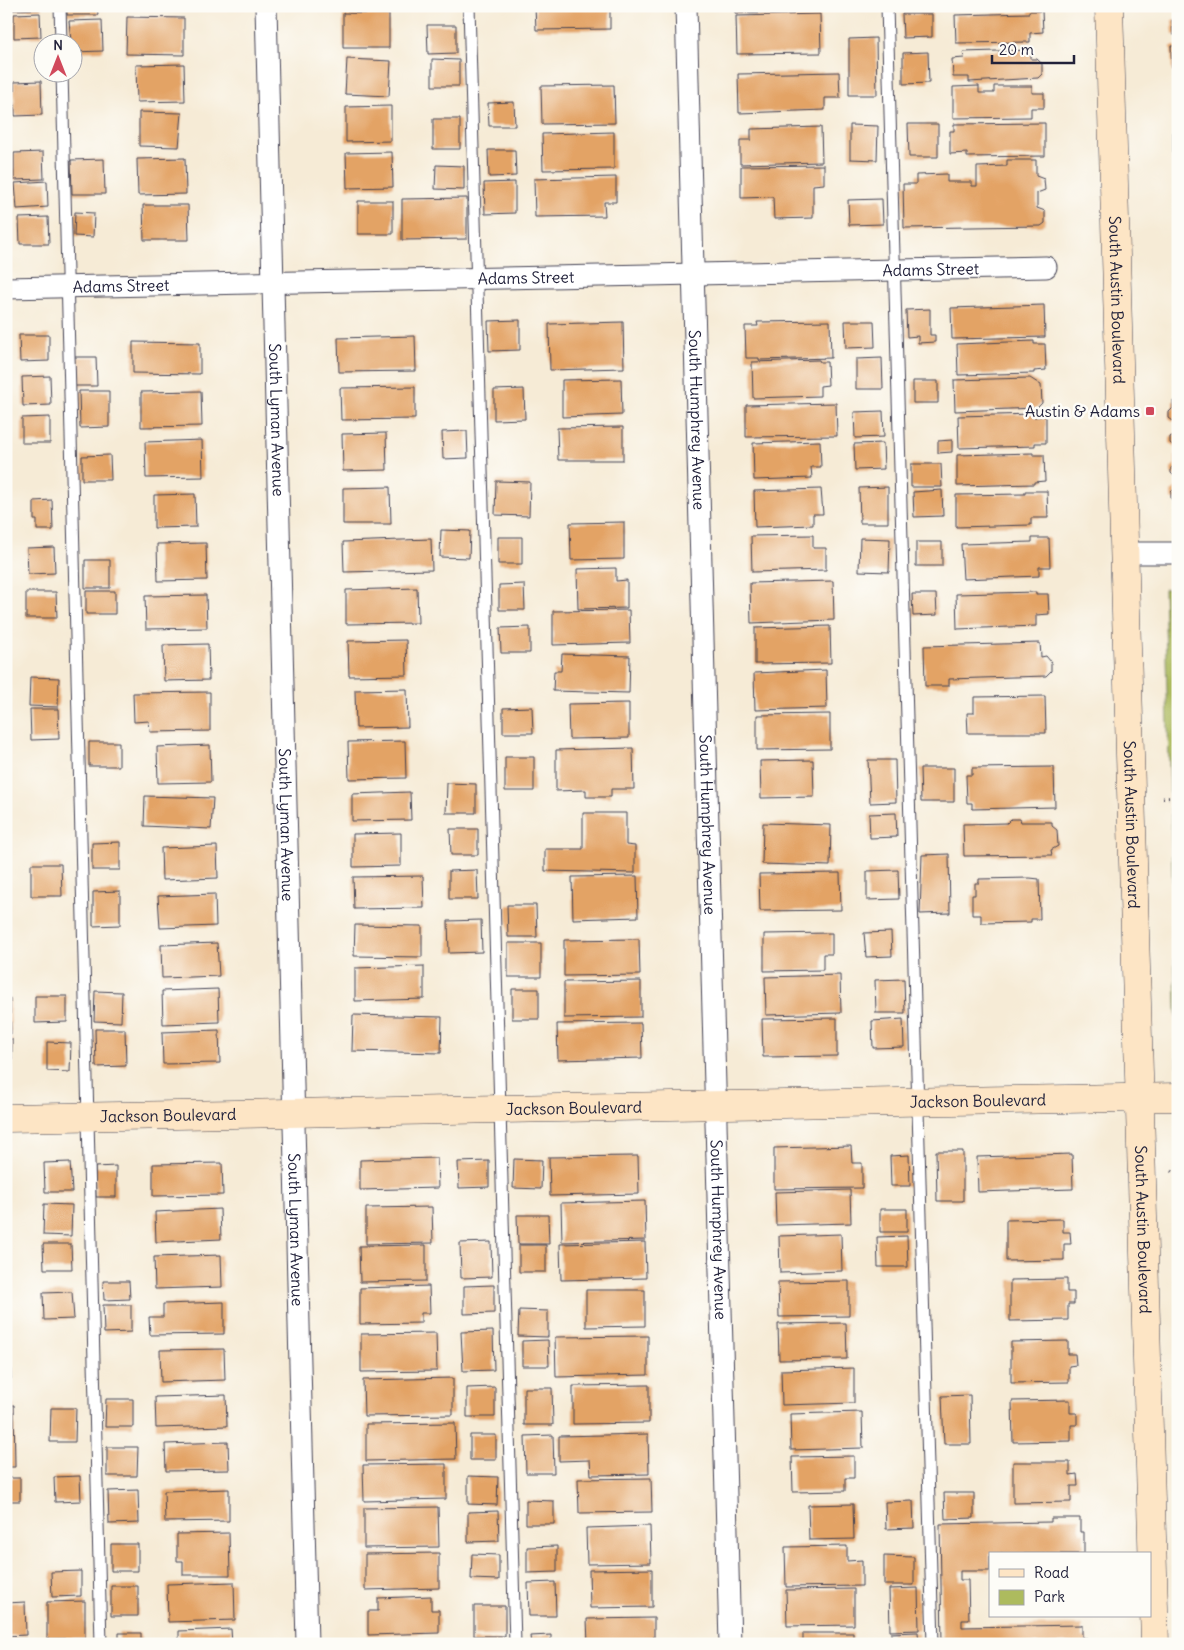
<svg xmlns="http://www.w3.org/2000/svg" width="1184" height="1650" viewBox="0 0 1184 1650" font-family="Delius,sans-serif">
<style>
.green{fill:#adbb5e;stroke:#686e4c}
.building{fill:#e3a365}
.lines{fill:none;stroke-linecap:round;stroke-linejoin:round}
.lane-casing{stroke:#424052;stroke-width:13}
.street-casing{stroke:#424052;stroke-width:23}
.secondary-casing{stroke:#424052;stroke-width:29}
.path{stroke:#424052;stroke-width:3;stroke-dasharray:1 4;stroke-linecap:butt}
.lane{stroke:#fff;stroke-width:11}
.street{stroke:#fff;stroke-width:21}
.secondary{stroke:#fde5c5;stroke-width:28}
.poi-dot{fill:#d1495b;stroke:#fdfcf7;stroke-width:2}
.labels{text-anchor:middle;stroke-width:5;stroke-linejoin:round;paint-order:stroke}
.street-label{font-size:16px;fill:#22223b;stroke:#fdfcf7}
.poi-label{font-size:16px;fill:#22223b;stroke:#fdfcf7;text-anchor:end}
</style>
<rect width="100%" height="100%" fill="#fdfcf7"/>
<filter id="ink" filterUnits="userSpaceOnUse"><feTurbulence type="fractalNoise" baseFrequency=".02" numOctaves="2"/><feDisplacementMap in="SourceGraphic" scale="10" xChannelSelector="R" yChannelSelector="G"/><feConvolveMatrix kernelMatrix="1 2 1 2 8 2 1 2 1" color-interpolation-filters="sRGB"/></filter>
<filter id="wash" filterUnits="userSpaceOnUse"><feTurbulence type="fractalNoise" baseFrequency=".0096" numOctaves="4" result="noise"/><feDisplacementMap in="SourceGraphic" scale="20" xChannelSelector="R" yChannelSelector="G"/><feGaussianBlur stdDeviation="1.12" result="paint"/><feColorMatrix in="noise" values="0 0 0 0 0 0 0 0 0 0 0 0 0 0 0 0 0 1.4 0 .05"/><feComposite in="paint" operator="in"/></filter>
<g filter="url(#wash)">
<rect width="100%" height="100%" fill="#f6ebd6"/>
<path class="green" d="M1164,589H1178V1075Z"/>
<g id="blocks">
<path class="building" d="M11,6H41L42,9L11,10Z
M67,6H97L98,15H67Z
M535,6H610V29L536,30Z
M735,6H814V11L735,13Z
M1029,11H1042L1043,32L1030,33V42L956,43L955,15L1029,13Z
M40,13L41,37L14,38V14Z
M343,13L389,14V48H343Z
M820,14L821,53L737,54L736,16Z
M902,14H932V37L903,38Z
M127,17L184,18V55L126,54Z
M1178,19V34L1173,35L1172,20Z
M102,20L103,51L72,52L69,21Z
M427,25H456V53L428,54Z
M876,38L877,95H849V39Z
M1171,46H1178V72H1172Z
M1031,50V59H1037L1042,64V74L1038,78L969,82V77H953L952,59L964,58L963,52Z
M928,52L929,83L903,84V53Z
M347,59L391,61L389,96L345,94Z
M432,59L459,60V86H432Z
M184,64L185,101L137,102L136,65Z
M839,72L840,98H825V110L739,113L738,74Z
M41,81L42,115L15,116L14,82Z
M614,85L615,123L542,124L541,86Z
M979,86V93H994V86H1032V93H1044V108H1031V117L953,118V87Z
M1173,87H1178V120H1174Z
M514,102L515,126H489L488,103Z
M391,106V141L346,142V107Z
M139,112L182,113L179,147L139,146Z
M433,119H460V149H433Z
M1045,123V156L967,157V153L950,154V131H954V124Z
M908,124H938V157H909Z
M850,125L878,126L877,160L850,159Z
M821,127L822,162L740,164V140H751V129Z
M1173,130H1178V163H1173Z
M614,132V169L543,170L542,134Z
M488,150H515L516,176L489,177Z
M43,152L44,179L14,180V153Z
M392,152L393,187L347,188L346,153Z
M185,158L186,194L138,195L137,159Z
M104,159L105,194H72L71,160Z
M1007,160H1036V176L1044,179L1045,190L1037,193V208L1045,211V223L1041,226L904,228L903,184H916V175L947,174V182H972V186H977V167L1007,166Z
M436,165L464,166V190L435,189Z
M824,165V184L813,185V218L774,219L773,197L741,198V166Z
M616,177V202H604L605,216L535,217L534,179Z
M47,181L48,207L17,209L15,183Z
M515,182V213L485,214L484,183Z
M467,198V239L402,240V199Z
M882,199L883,224L849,225L848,200Z
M358,201H393V234H358Z
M143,205H188L189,240H144Z
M75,212L94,213L93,237L74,236Z
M48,217L49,244H20L19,218Z
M1044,305L1045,337L952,339L951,308Z
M930,309V335H935V342L918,343V336L907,337L906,310Z
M520,320V350L489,351L488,321Z
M830,321L831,358L759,360V358H746L745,326H758L757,322Z
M845,321H874L875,347L846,348Z
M623,322L624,368L550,370L549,324Z
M19,335H49V361L20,362Z
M415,336L416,371L339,372L338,338Z
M1034,341V344H1045L1046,370L1034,371V373L958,375L957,344Z
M133,342L200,343V374L133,373Z
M74,357H96L97,386H75Z
M882,358L883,389H856V359Z
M819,360L820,362H827L828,385L820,386V396L753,398L752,362Z
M50,376L51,405L23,406L22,377Z
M1030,378L1041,385L1042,403L1037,408L955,411L954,380Z
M621,379L622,415L562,417V380Z
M913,381H938V403H913Z
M415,387V419L341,420L340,388Z
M524,389L525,419L494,420V390Z
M79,391H109V427L80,428Z
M201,391L202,426L141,427V392Z
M1173,401H1178V421H1173L1169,418V412L1173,408Z
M836,403L837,436L746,437V405Z
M883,411L884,437L855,438L854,412Z
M1034,414V417L1046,416V443H1035V446L959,448L958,416Z
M50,417V443H22V418Z
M623,427V460H558L557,428Z
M467,431L468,458L443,459L442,432Z
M1178,432V478H1176L1171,473V468L1175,464V447L1170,443V437Z
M386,433L387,470L343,471L342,434Z
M202,440L203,477L146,478L145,442Z
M952,440V452L938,453V441Z
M820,441L821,467H811L812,478L754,480L753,443Z
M883,443L884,469L855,470L854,444Z
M1033,453V455H1044L1045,481L1034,482V484L957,486V455Z
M110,455L111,480H82V456Z
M911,464H941L942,487H911Z
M496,481L530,482L529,516L495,515Z
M390,487L391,524H343V488Z
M888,487V523H860L859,488Z
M1176,487H1178V501L1171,499V492Z
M821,489L823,514H813V525L755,527L754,491Z
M942,490L943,516L914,517L913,492Z
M1025,491H1047L1048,518H1031V525L956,527V495L1025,494Z
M195,494L196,527L154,528V495Z
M52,500L53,530H37V520H34V501Z
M624,522V559L571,560L570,523Z
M441,530L470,531L469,558L440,557Z
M813,535V548H826V570L752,572L751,536Z
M498,537H522V564H498Z
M860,538L890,539L889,572L859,571Z
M1032,538H1049L1050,567H1039V576L963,579L961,544L1032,542Z
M431,539L432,570L344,572L343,542Z
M916,542H942V566H916Z
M206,543L207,580L158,581L157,544Z
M54,547L55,573L28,574L27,548Z
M85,560H110V588H85Z
M616,568V581L627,580V608L578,609L577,569Z
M833,581L834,620L751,623L750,583Z
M524,584L525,610H499V585Z
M417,588L418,623L346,624V590Z
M86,591H115V614H86Z
M26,592H56L57,618H26Z
M1036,592V594H1048L1049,614L1036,615V626L957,629L956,594Z
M912,594H936L937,615L913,616Z
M206,595L207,628L146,629L145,596Z
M629,610L630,643L553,645V611Z
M830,626L831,663L755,664V628Z
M530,627V653H501L500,628Z
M406,640L407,675L349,676L348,641Z
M1040,643L1041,657L1046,656L1051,662V671L1046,676L949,679V686H925L924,646Z
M208,644L209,680L164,681L163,645Z
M562,654L630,656L629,693L553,691L554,671H561Z
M826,670L827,708L755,710L754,673Z
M30,677L59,678L58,707L29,706Z
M407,689L408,727L356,728L355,690Z
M210,692V731L150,732L149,721L134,722L133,693Z
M1045,696L1046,733H968L967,713H974V697Z
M629,703V738L569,739L568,704Z
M532,707L533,733H503V708Z
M30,709H58L59,739L31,740Z
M830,714V749L757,750V715Z
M405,741L406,778L349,779L348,742Z
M89,742H119V766H89Z
M210,745L211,782L158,783L157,747Z
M633,748L634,789H611V797H586V790L556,791V750Z
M505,757H534V791H505Z
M813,760L814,797L761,798L760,761Z
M868,760H895L896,802L870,803Z
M1054,767L1055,807L972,809V803H967L966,775H972V768Z
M920,768H954V802H921Z
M447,783L476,784V813H446Z
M410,792L411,820L352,821V794Z
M145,796L213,798L211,829L144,826Z
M583,813H626V845L635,846V873L545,871V849H583Z
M896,813L897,837L870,838L869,814Z
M1011,819H1020L1021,822H1052V826L1057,830L1058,846L1051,850L1052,855L964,856L963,824L1007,823Z
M763,823L831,825L830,866L762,864Z
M450,829H478V855H451Z
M401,833V866L353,867V834Z
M120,842V870H92V843Z
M217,846L218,878L162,880L161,848Z
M949,854L950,913L920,914L922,855Z
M31,864H61L62,896H31Z
M477,870L478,899H449V871Z
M898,870L899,899L867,900V871Z
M840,873L841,910L760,911L759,874Z
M423,876L424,908L354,909L353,877Z
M637,876L638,917L573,919L572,877Z
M1030,878L1039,879L1040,919H1031V922L981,923V915H972V895H975V883H979V879Z
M120,891V925L93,926V892Z
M215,894L216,926L160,928L158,896Z
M507,905H536L537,937H508Z
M481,920L482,952L449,953L448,921Z
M355,925L422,926V957L354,956Z
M891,932L892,956L866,957L864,933Z
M832,933V954H823V970L764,971V934Z
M639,939L640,975L564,976V940Z
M217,943L219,976L162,978L161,945Z
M508,943H541V977H508Z
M424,966V999L355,1001V968Z
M840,975L841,1013L766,1015L765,977Z
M904,979L905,1013H876L875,980Z
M641,981V1017L564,1018V982Z
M218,989L219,1022L163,1024L162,991Z
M512,989H539V1019H512Z
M95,991L122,992L121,1022L94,1021Z
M35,996H67V1022L35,1023Z
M6,998H10L11,1034H6Z
M353,1015L442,1017L441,1053L352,1051Z
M837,1018V1056L763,1057L762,1019Z
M903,1019L904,1047L873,1048L872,1021Z
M641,1023L642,1058L558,1060L557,1024Z
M95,1029H125L126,1066L96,1067Z
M219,1030L220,1063L163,1064L162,1032Z
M6,1039H12V1074H6Z
M47,1042L71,1043L70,1072L47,1071Z
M851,1146L852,1163H862V1188L774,1189V1148Z
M936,1151H963V1201H937Z
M1072,1154L1073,1189L978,1192L977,1157Z
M909,1155L910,1186H891L890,1156Z
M638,1156L639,1194L550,1196L549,1157Z
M437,1158L438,1188L360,1190V1160Z
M514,1159L542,1160L541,1189L513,1188Z
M489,1161V1187L459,1188L458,1162Z
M70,1162L72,1192H45L44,1163Z
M222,1163L223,1195L153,1196V1164Z
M116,1166V1197H96L95,1167Z
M850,1190L851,1223L776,1225L775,1192Z
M645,1201L646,1240L562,1242L561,1203Z
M44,1204L72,1205L71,1236L43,1235Z
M432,1207L433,1243L366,1244V1208Z
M220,1209L221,1239L156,1242L155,1212Z
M880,1209H907V1232H880Z
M517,1215H548L549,1244H518Z
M1063,1219V1232H1070L1071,1244H1064V1260L1006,1261V1220Z
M841,1234L842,1271L780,1273L779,1236Z
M907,1236L908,1267H878L877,1237Z
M491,1242L492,1277L461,1278L460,1243Z
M645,1242L646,1278L561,1280L560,1244Z
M43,1244H71L72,1269H44Z
M426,1245V1281L360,1282L359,1246Z
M519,1245H546V1272H519Z
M221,1255L222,1287L155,1289L154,1257Z
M1067,1279V1292H1074V1304H1068V1320L1010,1321V1280Z
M103,1281H129L130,1299L104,1300Z
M849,1281V1316L779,1317L778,1282Z
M494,1285V1313L464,1314V1286Z
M429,1286L430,1313H421V1323L360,1324V1288Z
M586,1290H645V1326L586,1327Z
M72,1292L74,1319L44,1320L43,1293Z
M224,1302V1334L150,1335L149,1317H163V1304Z
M103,1305H131V1332L104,1333Z
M519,1310L548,1311V1337L518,1336Z
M846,1323L847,1359L779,1360L778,1324Z
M493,1331L494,1370L463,1371L461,1332Z
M436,1333L437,1371L361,1372V1334Z
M648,1336V1375L556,1377L555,1337Z
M548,1340L549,1366H522V1341Z
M1068,1341V1354H1075L1076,1365L1069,1366V1382L1011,1383V1342Z
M6,1349H10L11,1379H6Z
M224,1349L225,1380L161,1382L160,1350Z
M854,1368V1403L782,1405L781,1370Z
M453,1378V1415L364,1416L363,1380Z
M649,1385V1423L573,1424V1386Z
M495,1387V1417H467V1388Z
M524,1388H552L553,1425H524Z
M226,1395L227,1426L156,1428L155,1397Z
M970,1395L971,1444H944L942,1396Z
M106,1399H133V1427H105Z
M1070,1400V1413H1077V1425H1071V1441L1013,1442L1012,1401Z
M6,1405H14L15,1467H6Z
M51,1408H76L75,1442H50Z
M862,1412L863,1448L791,1450L790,1414Z
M455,1423L456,1459L366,1461V1424Z
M648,1434L649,1474L591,1475L590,1460L559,1461V1436Z
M470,1435H496V1460H470Z
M553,1435L554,1473H526L525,1436Z
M228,1442L229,1470L166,1471L165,1444Z
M107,1447H138L137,1476H107Z
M854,1456V1478H845V1491L793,1492L792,1457Z
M1013,1462H1070V1475L1077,1474L1078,1486H1071V1502L1013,1503Z
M446,1464V1499L364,1501L363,1465Z
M80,1476L81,1501L55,1502L54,1477Z
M468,1476L498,1477L497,1505L468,1504Z
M6,1478H20V1501H6Z
M651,1478L652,1512L579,1513L578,1479Z
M229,1489V1521L165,1522L164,1491Z
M138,1490L139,1523L109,1524L108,1491Z
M944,1493H974V1518L945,1519Z
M526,1500L554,1501V1524H526Z
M913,1501L914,1528L886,1529L885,1502Z
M853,1504L854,1539L809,1540L808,1505Z
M438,1507L439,1547L364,1548V1508Z
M498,1511L499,1541L468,1542V1512Z
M1051,1518H1080V1532H1084V1554H990V1571H960V1580H968L969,1620H962V1627L1082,1625V1638H1087V1644H942L940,1524L1051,1522Z
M650,1526L651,1563L587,1564L586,1528Z
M229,1533L230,1575H183V1561H177V1534Z
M111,1544H138V1571H111Z
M557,1546V1572L527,1573V1547Z
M847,1546V1561L862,1560V1586L786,1587L785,1547Z
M439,1553V1588L365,1590V1554Z
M472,1554L499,1555V1580L471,1579Z
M884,1556L914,1557V1585H884Z
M652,1569V1607L590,1608L589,1570Z
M81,1571V1596L52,1597L51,1572Z
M234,1582L235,1620L168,1622L167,1584Z
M555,1582L556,1616H529L528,1583Z
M111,1586H138V1616H111Z
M918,1588L919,1630L890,1631L889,1589Z
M854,1589V1625L787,1626L786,1590Z
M431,1596V1610H439V1633L368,1635V1611H378V1598Z
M85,1601V1638L47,1639V1602Z
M25,1602L26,1635L6,1636V1603Z
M474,1606H505V1636H474Z
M654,1618V1644H588L587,1619Z
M231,1629L232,1644H179V1631Z
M918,1632L919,1644H891V1633Z
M119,1633H141V1644H119Z
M803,1633H853V1644H803Z
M551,1635V1644H531L530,1636Z
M6,1639H26L27,1644H6Z
M472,1640H500L501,1644H472Z"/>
</g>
</g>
<g filter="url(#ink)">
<use href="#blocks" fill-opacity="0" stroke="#424052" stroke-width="1"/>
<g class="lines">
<defs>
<path id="lane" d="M60,6L61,42
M469,6L515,1644
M887,6L933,1644
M62,72L101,1644"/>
<g id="street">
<path id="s1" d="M266,6C282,552 291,1098 307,1644"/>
<path id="s2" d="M686,6L730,1644"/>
<path id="s3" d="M6,288L1046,267"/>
<path d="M1124,553H1178"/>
</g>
<g id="secondary">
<path id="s4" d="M1109,6L1155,1644"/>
<path id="s5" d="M6,1118L1178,1097"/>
</g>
</defs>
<use href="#lane" class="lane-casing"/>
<use href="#street" class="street-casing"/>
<use href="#secondary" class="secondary-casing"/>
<path class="path" d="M1163,798L1178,797
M1172,1171L1178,1176"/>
<use href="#lane" class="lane"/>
<use href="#street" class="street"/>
<use href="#secondary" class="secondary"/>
</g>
</g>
<rect class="poi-dot" x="1145" y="406" width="10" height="10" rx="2.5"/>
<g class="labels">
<g class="street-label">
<text dy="6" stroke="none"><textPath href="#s3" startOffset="925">Adams Street</textPath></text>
<text dy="6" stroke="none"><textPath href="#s3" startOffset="520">Adams Street</textPath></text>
<text dy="6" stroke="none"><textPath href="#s3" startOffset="115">Adams Street</textPath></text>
<text dy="6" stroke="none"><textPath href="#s4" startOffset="294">South Austin Boulevard</textPath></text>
<text dy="6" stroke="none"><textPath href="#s1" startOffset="414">South Lyman Avenue</textPath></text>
<text dy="6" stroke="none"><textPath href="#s2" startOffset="414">South Humphrey Avenue</textPath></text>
<text dy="6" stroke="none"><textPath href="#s1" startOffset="819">South Lyman Avenue</textPath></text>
<text dy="6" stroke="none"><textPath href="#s2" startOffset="819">South Humphrey Avenue</textPath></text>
<text dy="6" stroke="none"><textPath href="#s4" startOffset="819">South Austin Boulevard</textPath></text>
<text dy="6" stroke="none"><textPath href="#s5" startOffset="972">Jackson Boulevard</textPath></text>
<text dy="6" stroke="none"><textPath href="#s5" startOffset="568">Jackson Boulevard</textPath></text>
<text dy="6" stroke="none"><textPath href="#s5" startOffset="162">Jackson Boulevard</textPath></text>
<text dy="6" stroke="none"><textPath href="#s1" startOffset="1224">South Lyman Avenue</textPath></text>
<text dy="6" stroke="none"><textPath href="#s2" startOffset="1224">South Humphrey Avenue</textPath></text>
<text dy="6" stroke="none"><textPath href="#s4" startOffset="1224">South Austin Boulevard</textPath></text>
</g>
<g class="poi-label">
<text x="1140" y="417">Austin &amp; Adams</text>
</g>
</g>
<rect width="1184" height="1650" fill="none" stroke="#fdfcf7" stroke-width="25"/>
<rect x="989" y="1552" width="162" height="65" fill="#fdfcf7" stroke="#a5a5ac"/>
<rect x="999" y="1569" width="25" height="8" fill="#fde5c5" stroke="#a5a5ac"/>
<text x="1034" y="1578" font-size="15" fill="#22223b">Road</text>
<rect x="999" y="1590" width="25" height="15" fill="#adbb5e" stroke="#a5a5ac"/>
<text x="1034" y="1602" font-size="15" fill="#22223b">Park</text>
<g transform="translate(58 58)"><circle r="24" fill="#fdfcf7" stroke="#a5a5ac"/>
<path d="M0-4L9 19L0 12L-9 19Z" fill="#d1495b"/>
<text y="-8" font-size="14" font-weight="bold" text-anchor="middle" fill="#22223b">N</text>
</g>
<path d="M992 55v8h82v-8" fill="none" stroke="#22223b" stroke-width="2.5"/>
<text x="999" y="55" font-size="15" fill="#22223b" stroke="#fdfcf7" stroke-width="4" paint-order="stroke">20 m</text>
</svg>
